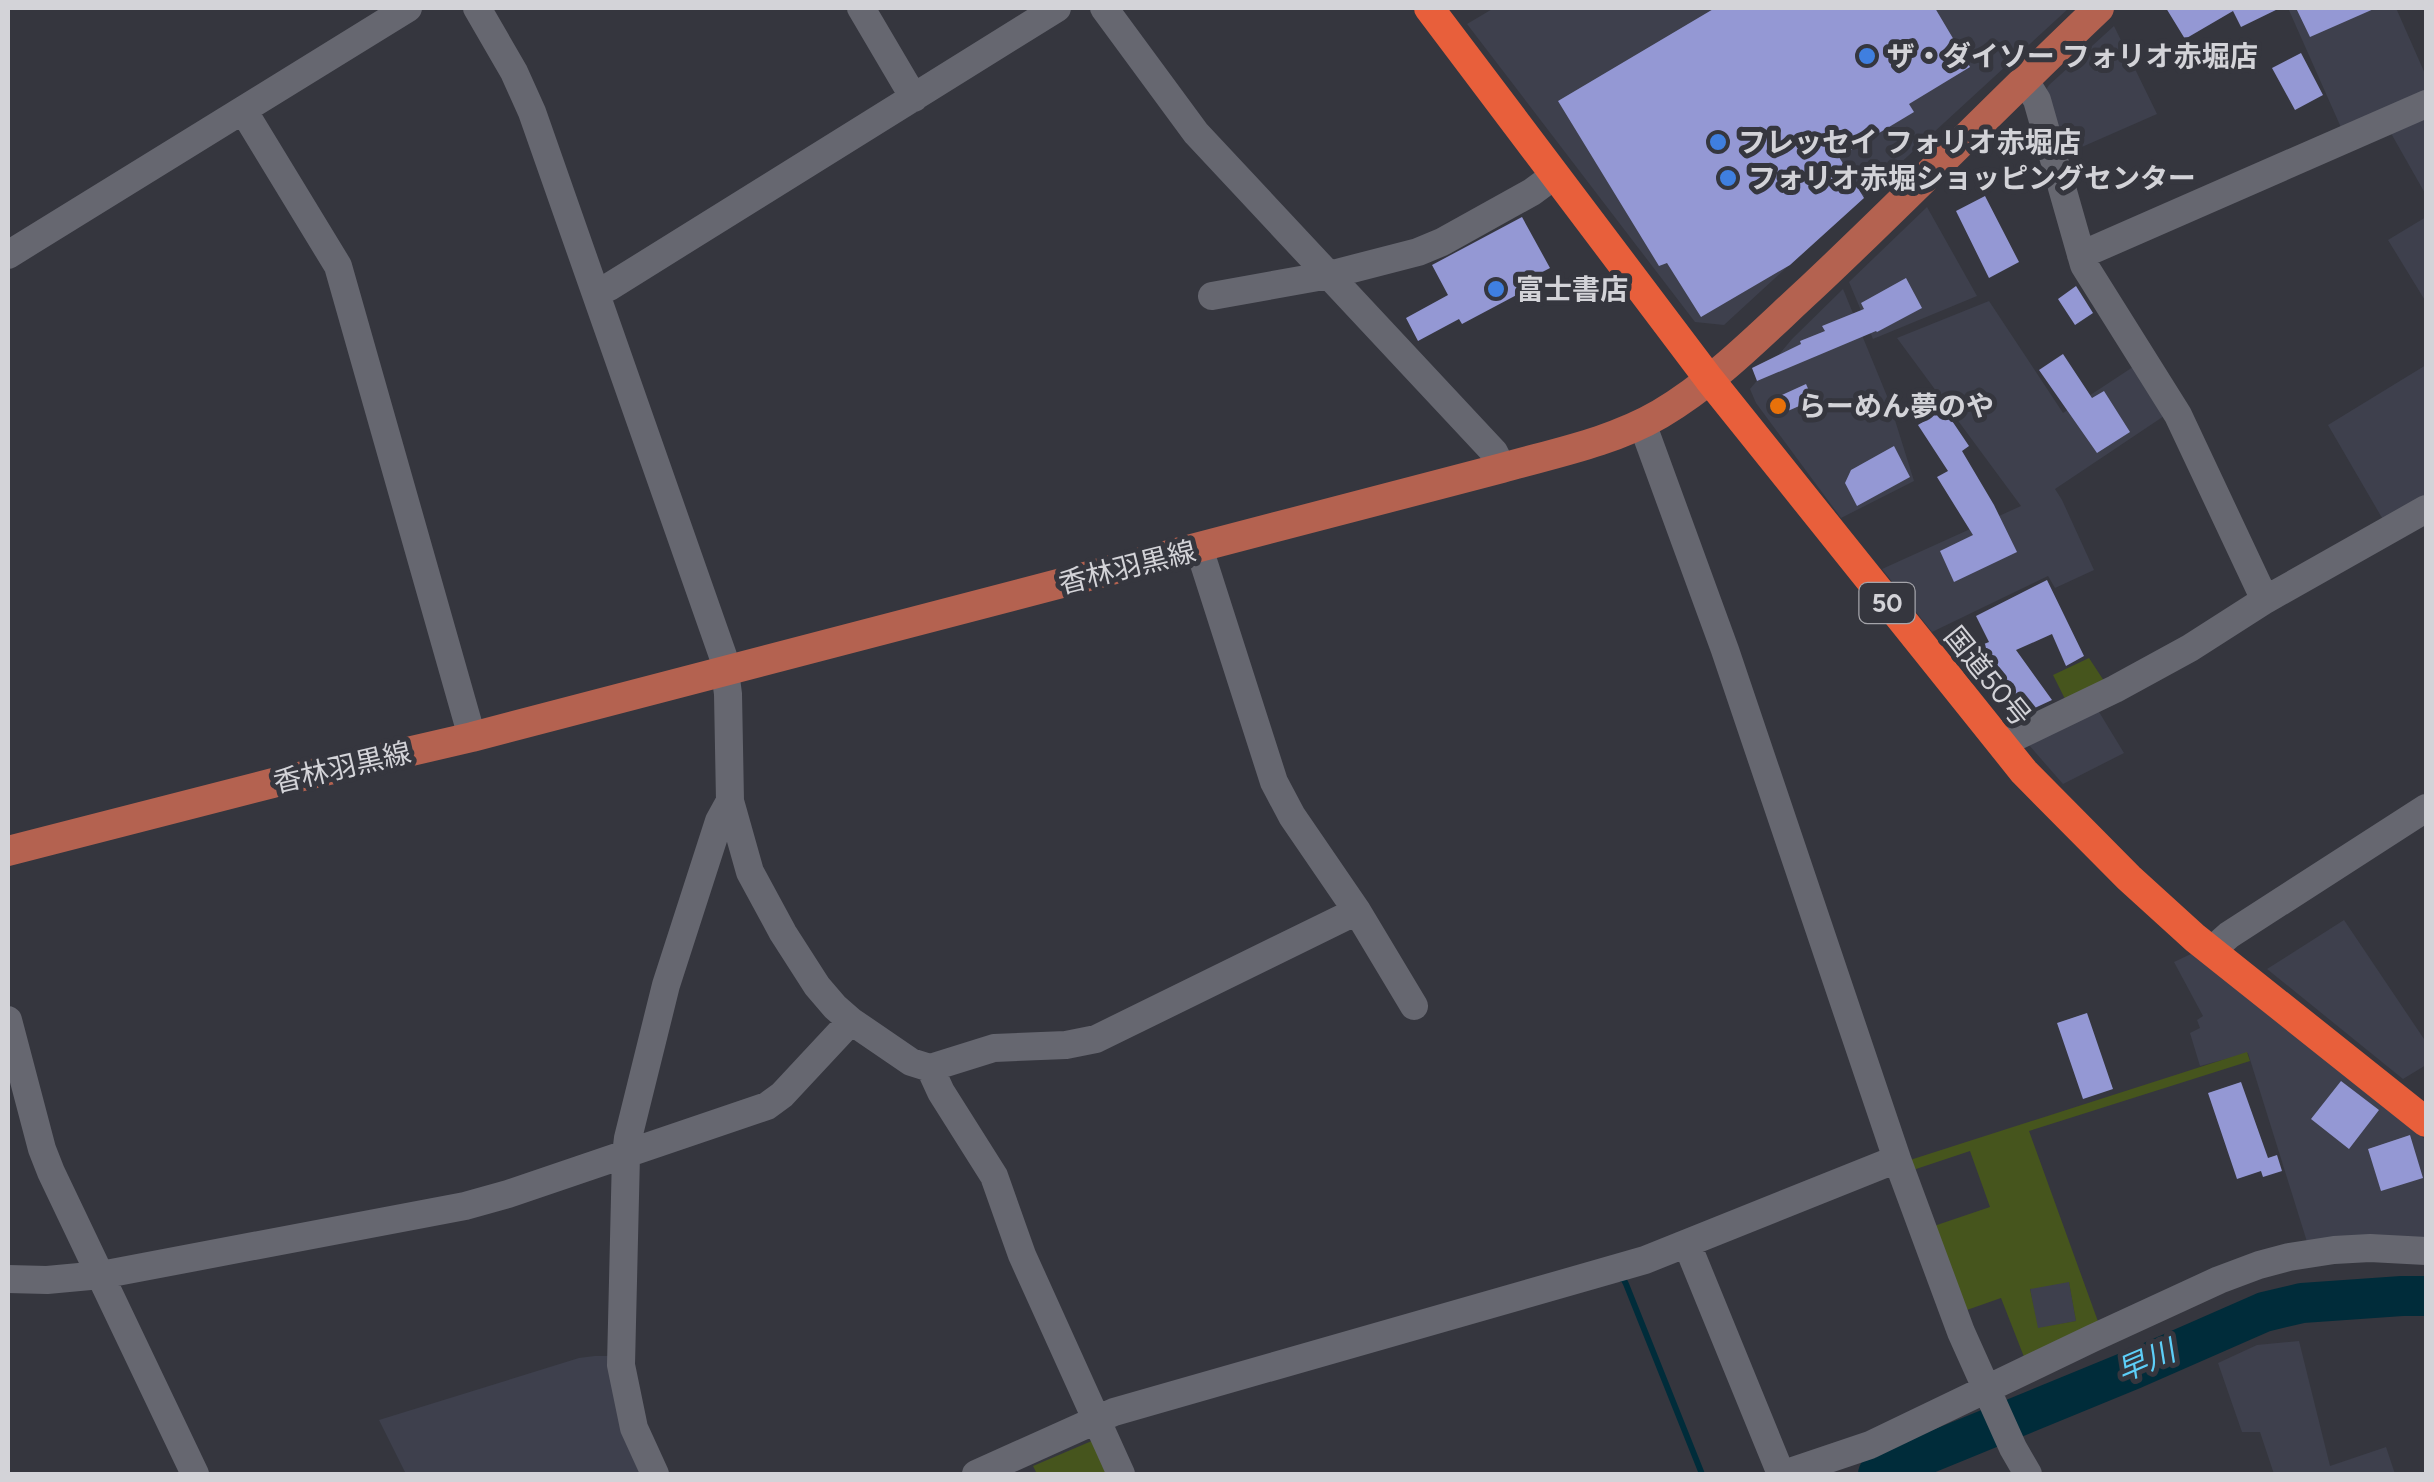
<svg xmlns="http://www.w3.org/2000/svg" width="2434" height="1482" viewBox="0 0 2434 1482" font-family="Figtree,'Noto Sans JP',sans-serif">
<style>
.built{fill:#3e404d}
.green{fill:#46551d;fill-rule:evenodd}
.lines{fill:none;stroke-linecap:round;stroke-linejoin:round}
.stream{stroke:#002c3a;stroke-width:6}
.river{stroke:#002c3a;stroke-width:40}
.building{fill:#9498d4}
.minor{stroke:#666770;stroke-width:28}
.major{stroke:#b46250;stroke-width:30}
.highway{stroke:#e85f3b;stroke-width:30}
.shop-dot{fill:#3f7fe0;stroke:#35363e;stroke-width:4}
.food-dot{fill:#e8710a;stroke:#35363e;stroke-width:4}
.labels{text-anchor:middle;stroke-width:10;stroke-linejoin:round;paint-order:stroke}
.shield{fill:#35363e;stroke:#a4a4aa;stroke-width:2.5}
.shield-label{font-size:25px;font-weight:bold;fill:#d3d3d8}
.poi-label{font-size:28px;font-weight:bold;fill:#d3d3d8;stroke:#35363e;text-anchor:start}
.street-label{font-size:28px;fill:#d3d3d8;stroke:#35363e}
.water-label{font-size:30px;font-style:italic;fill:#5dcef8;stroke:#35363e}
</style>
<rect width="100%" height="100%" fill="#35363e"/>
<path class="built" d="M1494,8H2069L1724,325L1695,322L1467,24Z
M2288,8H2396L2426,76V96L2343,132Z
M2114,26L2157,114L2059,157L2044,93L2049,85Z
M2426,112V195L2388,128Z
M1927,207L1977,296L1873,339L1849,282Z
M2426,217V302L2388,240Z
M1843,289L1889,401L1914,481L1841,518L1756,403L1750,389L1792,339Z
M1989,301L2063,413L2139,363L2170,412L2055,489L2062,500L2094,570L2055,588L2048,576L1932,632L1882,569L2021,506L1897,338Z
M2426,365V499L2385,523L2328,425Z
M2096,707L2124,753L2063,784L2028,744Z
M2344,920L2426,1042V1065L2403,1079L2267,969Z
M2193,953L2426,1140V1243L2308,1245L2248,1053L2200,1066L2190,1033L2200,1028L2197,1020L2203,1016L2174,962Z
M2069,1281L2076,1321L2037,1329L2030,1288Z
M2299,1341L2330,1466L2386,1447L2395,1474H2274L2260,1432H2242L2218,1363L2257,1345Z
M595,1356H611L647,1474H406L379,1420L579,1358Z"/>
<path class="green" d="M2089,658L2106,684L2067,703L2053,675Z
M2247,1052L2250,1061L2029,1131L2100,1327L2026,1362L2001,1298L1964,1311L1934,1226L1990,1207L1970,1151L1913,1170L1910,1160ZM2069,1282L2076,1321L2038,1328L2030,1289Z
M1094,1440L1109,1474H1037L1033,1466Z"/>
<g class="lines">
<path class="stream" d="M1621,1279L1623,1278L1626,1284L1702,1474"/>
<path class="river" d="M1878,1474L2134,1369L2264,1312L2302,1303L2402,1296H2426"/>
</g>
<path class="building" d="M1715,8H1935L1970,67L1909,104L1914,112L1839,157L1864,198L1790,265L1701,317L1667,263L1659,266L1558,101Z
M2166,8H2280L2241,27L2233,11L2185,39Z
M2296,8H2376L2310,37Z
M2301,53L2323,95L2295,110L2272,68Z
M1985,196L2019,262L1989,278L1956,211Z
M1522,217L1550,268L1527,280L1530,288L1462,324L1459,319L1418,341L1406,318L1448,295L1432,265Z
M1906,278L1922,308L1877,332L1876,331L1757,381L1752,368L1801,344L1800,341L1825,331L1822,326L1864,309L1861,303Z
M2076,286L2093,313L2075,325L2058,299Z
M2063,354L2092,398L2104,391L2130,432L2097,453L2039,370Z
M1806,384L1813,400L1776,416L1769,401Z
M1944,409L1969,446L1962,451L1994,505L2017,552L1954,582L1940,551L1973,535L1937,477L1948,471L1918,425Z
M1894,446L1910,477L1857,506L1845,483L1851,470Z
M2047,580L2084,656L2066,666L2052,634L2016,650L2052,700L2024,713L2001,680L1984,644L1989,642L1976,616Z
M2087,1013L2113,1089L2083,1099L2057,1023Z
M2341,1081L2379,1110L2349,1149L2311,1119Z
M2241,1082L2268,1158L2277,1155L2282,1171L2263,1177L2261,1171L2237,1179L2208,1093Z
M2410,1135L2423,1178L2381,1191L2368,1149Z"/>
<g class="lines">
<path class="minor" d="M477,8L514,72L532,112L723,656L728,694L730,801L750,872L783,933L817,986L835,1007L851,1021L911,1062L930,1068L994,1048L1066,1045L1096,1039L1357,911
M861,8L914,98
M1104,8L1196,133L1494,452L1502,468
M2024,79L2037,100L2084,265L2178,415L2265,600
M243,110L338,266L472,737
M8,255L408,8
M2081,255L2426,104
M596,291L609,287L1057,8
M1212,296L1329,275L1418,252L1442,242L1532,192L1555,175
M1642,423L1725,650L1897,1159L1961,1332L2013,1448L2028,1474
M1199,548L1274,782L1292,816L1357,911L1414,1006
M2001,744L2115,689L2190,648L2265,600L2426,509
M2211,951L2229,935L2426,808
M8,1020L42,1149L51,1172L195,1474
M930,1068L941,1092L994,1176L1022,1255L1121,1474
M1687,1244L1781,1474
M8,1279L47,1280L101,1275L465,1206L508,1194L767,1106L782,1095L851,1021
M655,1474L634,1428L621,1365L626,1155L628,1138L666,985L719,821L730,801
M976,1474L1114,1412L1645,1260L1897,1159
M1784,1474L1870,1445L2093,1338L2219,1280L2259,1265L2289,1257L2334,1250L2370,1248L2426,1251"/>
<path class="major" d="M8,851L273,783L472,737L1502,468C1555,453 1612,442 1660,414C1716,381 1763,332 1811,288C1909,196 2002,100 2099,8"/>
<path class="highway" d="M1429,8L1709,379L2024,772L2129,878L2195,938L2426,1122"/>
</g>
<g class="shop-dot">
<circle cx="1867" cy="56" r="10"/>
<circle cx="1718" cy="142" r="10"/>
<circle cx="1728" cy="178" r="10"/>
<circle cx="1496" cy="289" r="10"/>
</g>
<circle class="food-dot" cx="1778" cy="406" r="10"/>
<g class="labels">
<rect class="shield" x="1859.5" y="583" width="55" height="40" rx="8"/>
<g class="shield-label">
<text x="1887" y="612">50</text>
</g>
<g class="poi-label">
<text x="1887" y="66">ザ・ダイソー フォリオ赤堀店</text>
<text x="1738" y="152">フレッセイ フォリオ赤堀店</text>
<text x="1748" y="188">フォリオ赤堀ショッピングセンター</text>
<text x="1516" y="299">富士書店</text>
<text x="1798" y="416">らーめん夢のや</text>
</g>
<g class="street-label">
<text transform="translate(1127 567) rotate(-14)" y="10">香林羽黒線</text>
<text transform="translate(1988 676) rotate(51)" y="10">国道50号</text>
<text transform="translate(342 767) rotate(-13)" y="10">香林羽黒線</text>
</g>
<g class="water-label">
<text transform="translate(2146 1361) rotate(-23)" y="10">早川</text>
</g>
</g>
<rect width="2434" height="1482" fill="none" stroke="#d3d3d8" stroke-width="20"/>
</svg>
